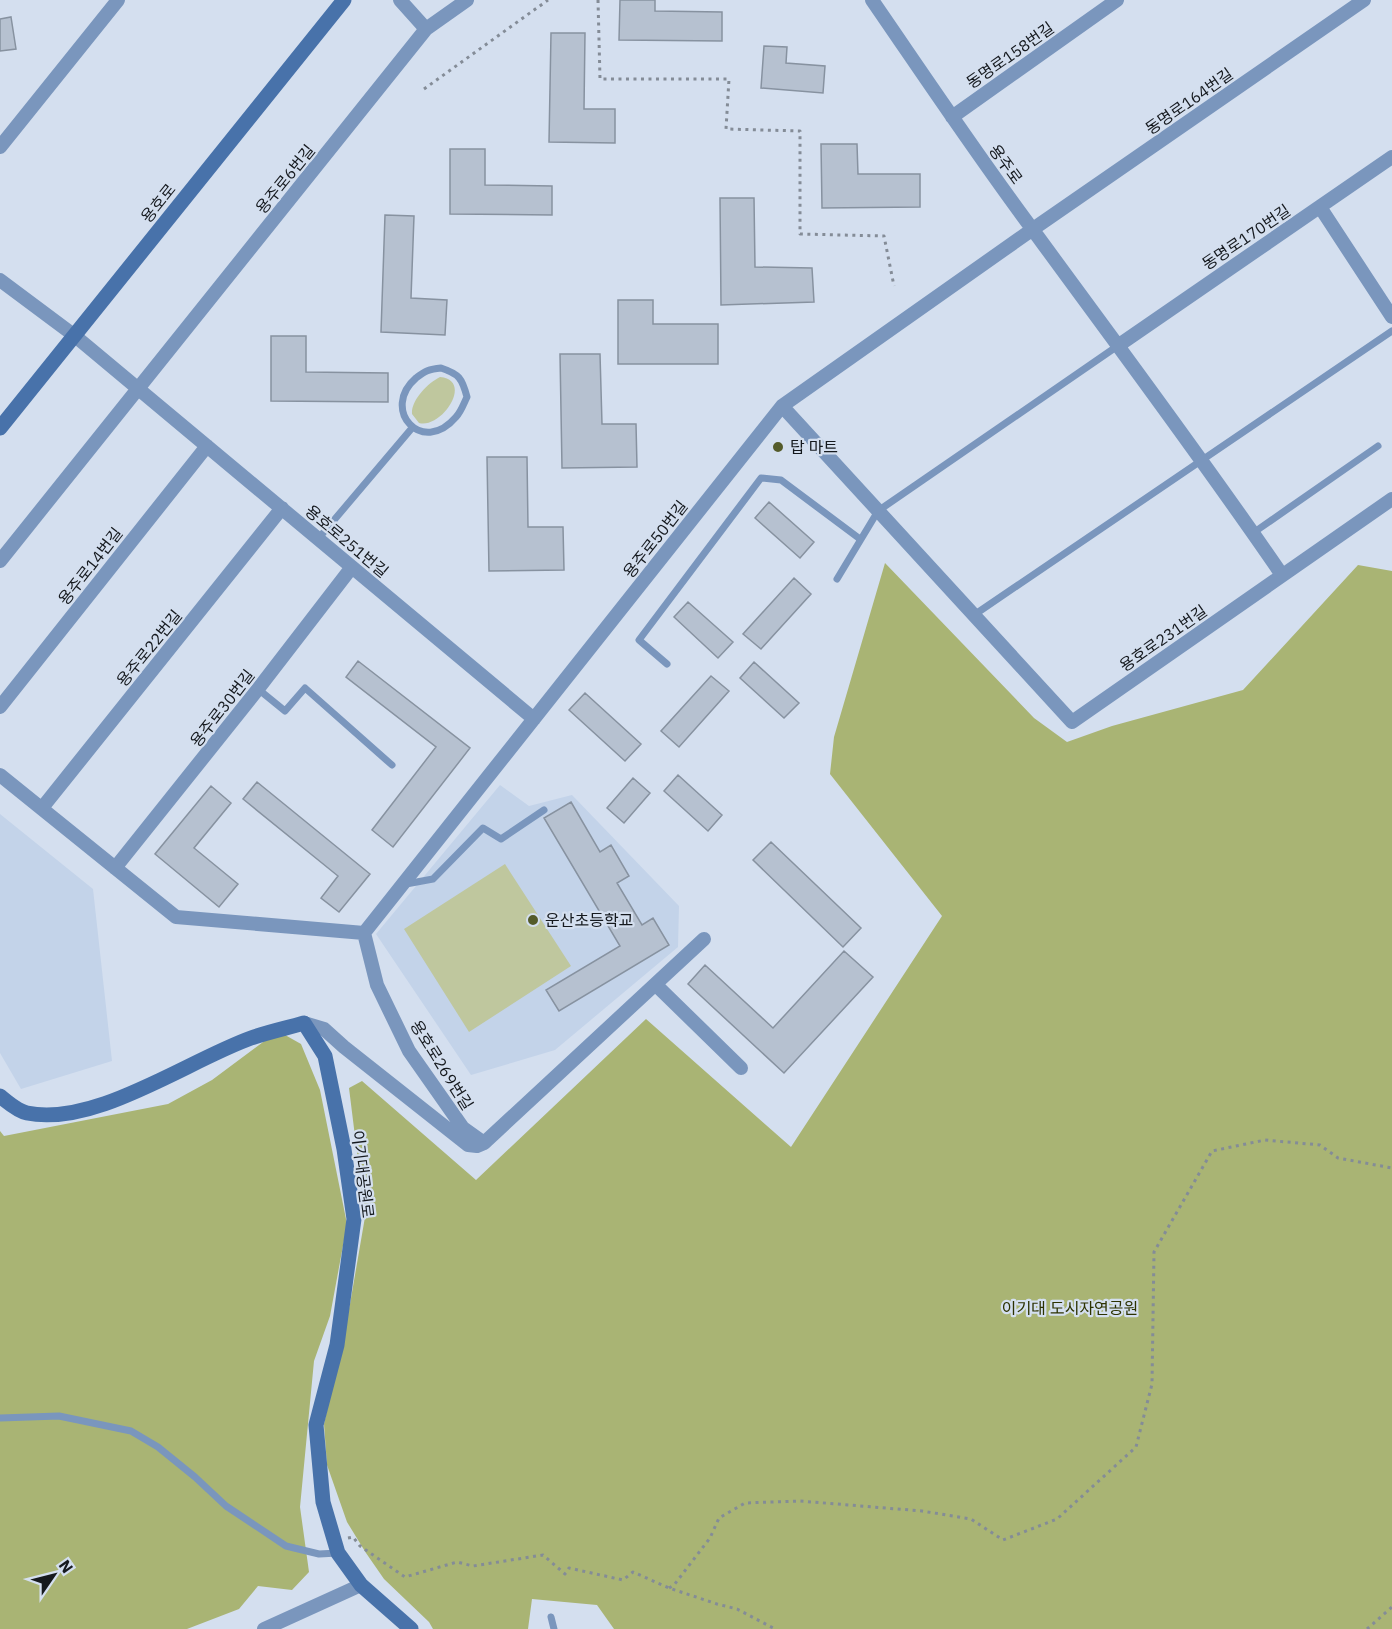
<svg xmlns="http://www.w3.org/2000/svg" width="1392" height="1629" viewBox="0 0 1392 1629" font-family="'IBM Plex Sans','Noto Sans KR',sans-serif">
<style>
.built{fill:#c3d3e9}
.green{fill:#bfc79e}
.forest{fill:#a9b474}
.building{fill:#b6c1d0;stroke:#8792a0;stroke-width:1.5}
.lines{fill:none;stroke-linecap:round;stroke-linejoin:round}
.path{stroke:#848c97;stroke-width:3;stroke-dasharray:3 4.5;stroke-linecap:butt}
.lane{stroke:#7a96bd;stroke-width:7}
.street{stroke:#7a96bd;stroke-width:14}
.secondary{stroke:#4872aa;stroke-width:15}
.poi-dot{fill:#545b2a;stroke:#d4dfef;stroke-width:2}
.labels{text-anchor:middle;stroke-width:4.5;stroke-linejoin:round;paint-order:stroke}
.street-label{font-size:16px;fill:#15191e;stroke:#d4dfef}
.poi-label{font-size:16px;fill:#15191e;stroke:#d4dfef;text-anchor:start}
.park-label{font-size:16px;fill:#2c3200;stroke:#d4dfef}
</style>
<rect width="100%" height="100%" fill="#d4dfef"/>
<path class="built" d="M500,785L529,806L572,795L679,906L678,947L555,1050L471,1075L376,934Z
M0,814L93,889L112,1061L21,1089L0,1053Z"/>
<path class="green" d="M440,377C474,380 442,429 419,423L412,414C411,400 428,383 440,377Z
M505,864L571,966L469,1032L404,929Z"/>
<path class="forest" d="M885,563L1034,718L1067,742L1112,726L1243,690L1358,565L1392,571V1629H614L597,1605L532,1599L528,1629H433L429,1622L384,1579L366,1553L347,1522L327,1465L324,1424L350,1304L365,1217L349,1088L362,1081L476,1180L646,1019L791,1147L942,916L830,774L834,737Z
M278,1031L301,1044L320,1090L347,1224L330,1316L314,1361L300,1507L309,1572L292,1590L258,1586L239,1609L187,1629H0V1131L4,1136L168,1104L212,1080Z"/>
<path class="building" d="M620,0H655V11L722,12V41L619,40Z
M11,17L16,49L0,51V19Z
M551,33H585L584,109H615V143L549,142Z
M764,46L787,47L786,63L825,66L823,93L761,88Z
M821,144H857L858,174H920V207L822,208Z
M450,149H485V185L552,186V215L450,214Z
M720,198H754L755,267L812,268L814,302L721,305Z
M385,215L414,216L411,298L447,300L445,335L381,332Z
M618,300H653V324H718V364H618Z
M271,336H306V372L388,373V402L271,401Z
M560,354H600L602,424H636L637,467L562,468Z
M487,457H527L528,527H563L564,570L489,571Z
M769,502L814,542L800,558L755,518Z
M794,578L811,594L761,649L743,634Z
M688,602L733,642L718,658L674,617Z
M358,661L470,748L393,847L372,830L436,747L346,677Z
M754,662L799,703L784,718L740,678Z
M711,676L729,691L679,747L661,731Z
M585,693L641,744L625,761L569,710Z
M678,775L722,815L708,831L664,791Z
M633,778L650,793L624,823L607,808Z
M257,782L370,874L339,912L321,898L338,876L243,799Z
M211,786L231,803L194,848L238,884L219,907L155,854Z
M571,802L600,852L611,845L629,876L617,883L642,925L653,918L669,945L559,1011L546,990L620,946L544,818Z
M771,842L861,928L843,947L753,860Z
M844,951L873,977L784,1073L688,984L705,965L773,1028Z"/>
<g class="lines">
<path class="path" d="M598,0L600,79H729L726,129L800,131V234L884,236L894,286
M424,89L548,0
M348,1538L353,1537L360,1546L405,1577L457,1562L473,1566L543,1555L565,1574L569,1568L623,1580L633,1572L669,1588L717,1604L737,1609L775,1629
M669,1588L674,1585L710,1538L719,1518L745,1503L800,1501L922,1511L971,1519L1003,1540L1057,1519L1136,1447L1152,1384L1154,1252L1212,1151L1265,1140L1320,1145L1338,1158L1392,1168
M1367,1629L1392,1607"/>
<path class="lane" d="M441,368C459,374 462,378 467,397C464,403 461,412 456,417C422,457 380,409 416,378C425,371 429,369 441,368Z
M1253,533L1378,446
M318,539L412,428
M837,579L878,511L1119,345
M974,615L1392,331
M667,664L639,640L761,478L781,480L860,539
M258,689L285,711L305,688L392,765
M406,884L433,879L483,828L501,839L544,810
M0,1418L59,1416L131,1431L158,1447L195,1477L226,1506L286,1546L319,1554L338,1553
M551,1617L554,1629"/>
<path class="street" d="M400,0L426,29
M872,0C925,77 977,155 1033,230C1117,345 1202,458 1282,575
M952,117L1117,0
M0,147L118,0
M1320,207L1392,317
M0,280L75,336L534,719
M1119,345L1392,157
M782,406L1072,722L1392,499
M0,561L426,29L467,0
M0,707L207,446
M0,775L176,917L364,933
M42,808L282,508
M115,868L258,689L352,567
M364,933L782,406L1033,229L1364,0
M364,933L377,985L409,1051L463,1128L484,1143L704,939
M656,985L741,1068
M304,1023L324,1029L344,1047L468,1145L477,1146L484,1143
M264,1629L361,1585"/>
<path class="secondary" d="M0,428L344,0
M0,1096C7,1102 18,1111 27,1113C95,1127 187,1061 251,1038C268,1032 287,1028 304,1023L325,1056L344,1149L354,1219L337,1345L316,1425L323,1502L338,1553L361,1585L411,1629"/>
</g>
<g class="poi-dot">
<circle cx="778" cy="447" r="6"/>
<circle cx="533" cy="920" r="6"/>
</g>
<g class="labels">
<g class="street-label">
<text transform="translate(1010 55) rotate(-35)" y="6">동명로158번길</text>
<text transform="translate(1189 101) rotate(-35)" y="6">동명로164번길</text>
<text transform="translate(1006 164) rotate(54)" y="6">용주로</text>
<text transform="translate(285 179) rotate(-51)" y="6">용주로6번길</text>
<text transform="translate(158 203) rotate(-51)" y="6">용호로</text>
<text transform="translate(1246 237) rotate(-34)" y="6">동명로170번길</text>
<text transform="translate(655 539) rotate(-52)" y="6">용주로50번길</text>
<text transform="translate(347 541) rotate(40)" y="6">용호로251번길</text>
<text transform="translate(90 566) rotate(-52)" y="6">용주로14번길</text>
<text transform="translate(1163 638) rotate(-35)" y="6">용호로231번길</text>
<text transform="translate(149 648) rotate(-51)" y="6">용주로22번길</text>
<text transform="translate(222 708) rotate(-52)" y="6">용주로30번길</text>
<text transform="translate(442 1065) rotate(58)" y="6">용호로269번길</text>
<text transform="translate(363 1174) rotate(83)" y="6">이기대공원로</text>
</g>
<g class="poi-label">
<text x="790" y="453">탑 마트</text>
<text x="545" y="926">운산초등학교</text>
</g>
<g class="park-label">
<text x="1070" y="1314">이기대 도시자연공원</text>
</g>
</g>
<g transform="translate(54 1575) rotate(55)" stroke="#d4dfef" stroke-width="4.5" paint-order="stroke">
<path d="M0-4.5L10 22L0 15L-10 22Z" fill="#15191e"/>
<text y="-9" font-size="16" font-weight="bold" text-anchor="middle" fill="#15191e">N</text>
</g>
</svg>
